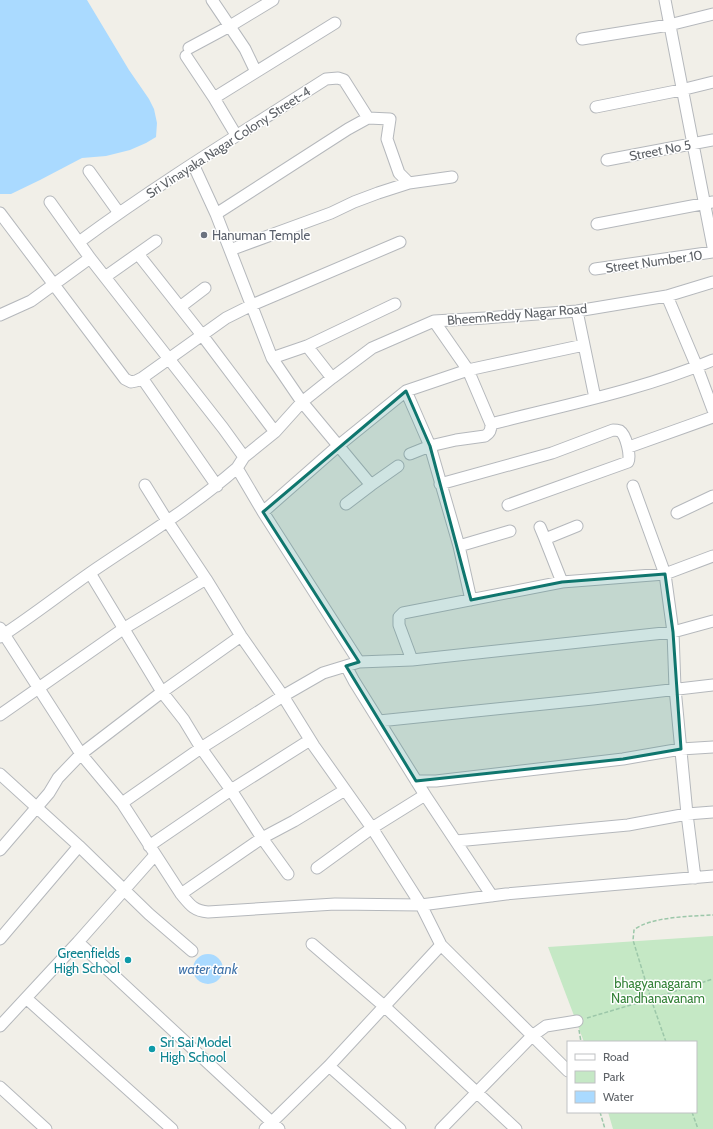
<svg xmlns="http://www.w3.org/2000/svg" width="713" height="1129" viewBox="0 0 713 1129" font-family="Cabin,sans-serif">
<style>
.green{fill:#c5e8c5}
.water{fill:#aadaff}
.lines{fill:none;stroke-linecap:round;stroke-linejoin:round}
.street-casing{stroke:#b5b8bc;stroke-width:13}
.path{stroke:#9cc7a9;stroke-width:1.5;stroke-dasharray:4 2;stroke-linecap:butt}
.street{stroke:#fff;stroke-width:11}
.marked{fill:#0f766e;fill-opacity:0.2;stroke:#0f766e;stroke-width:3;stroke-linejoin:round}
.worship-dot{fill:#6b7280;stroke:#fff;stroke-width:1.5}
.culture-dot{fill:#0f9aa8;stroke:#fff;stroke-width:1.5}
.labels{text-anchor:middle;stroke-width:3;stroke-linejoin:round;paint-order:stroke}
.street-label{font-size:13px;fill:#5f6368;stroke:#fff}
.worship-label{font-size:13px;fill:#5b616d;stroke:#fff;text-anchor:start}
.culture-label{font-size:13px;fill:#0d838f;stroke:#fff;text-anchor:end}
.park-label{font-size:13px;fill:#348238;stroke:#fff}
.water-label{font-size:14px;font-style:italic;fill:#4174aa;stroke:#fff}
</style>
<rect width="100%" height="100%" fill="#f1efe8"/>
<path class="green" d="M713,936V1129H613L608,1112H696V1042H584L548,947Z"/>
<path class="water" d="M0,0H87L129,70L149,99L154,109L157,123L156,137L146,143L130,150L106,156L82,158L40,180L11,194H0Z
M193 969a15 15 0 1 1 30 0a15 15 0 1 1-30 0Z"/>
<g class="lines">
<defs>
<path id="street" d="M212,0L245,49L256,72
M665,0L713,247
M582,39L669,25L713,14
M189,48L230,26L273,0
M186,56L214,98
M596,107L681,90L713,82
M236,135L214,98L335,23
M607,160L713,140
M193,164L216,214L272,358L302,402L371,485L398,466
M89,171L119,213
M50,202L90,258L223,428L244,457
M0,213L125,379L131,382L136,381L142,378L217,486
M216,214L348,129L368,118L390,119L387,139L399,173L409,183
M597,224L713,202
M79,242C159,183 243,132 326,79L338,78L344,80L368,118
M230,250L331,213L354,202L378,193L409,183L452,177
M138,254L202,335L275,432
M595,269L713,252
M105,277L156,241
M667,296L697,367L713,410
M180,307L205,288
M577,311L595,398
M0,315L31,301L90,258
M434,321L468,370L491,424
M272,358L307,346
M142,378L226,318L252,305L400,242
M332,378L307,346L395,304
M406,391L430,446L459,546L471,600
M629,447L713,417
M410,454L430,446L456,440L485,436C490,433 491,430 491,424C565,405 642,390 713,360
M237,468L244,457L275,432L302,402L332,378L372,348L434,321L485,318L577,311L667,296L713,282
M440,484L552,453L613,430C616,430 617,430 620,431C626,435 631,455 628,462L508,505
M145,485L168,522L206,579L241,636L283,696L314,746L372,828L421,905L441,945
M633,486L665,574L673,632L675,688L687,814L695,878
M346,504L371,485
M263,512L338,446L406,391L468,370L584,345
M677,513L713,496
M540,527L545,539
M459,546L510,531
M90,573L162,692L184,720L201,748L231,790L262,838L288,874
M562,582L545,539L577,526
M0,628L81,754L122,803L181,894C190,905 194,911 208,912L335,904L421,905L506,894L713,876
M0,637C31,617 60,594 90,573C140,539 191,508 237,468L263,512L359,662
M412,660L399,625V617L403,613L562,582L665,574L713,556
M346,666L354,681L425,795L492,896
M0,715L123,629L206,579
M379,721L593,699L713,685
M0,774L79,846L149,914L192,951
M416,781H436L623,759L681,749L713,747
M122,803L201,748L283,696L323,673L359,662L412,660L673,632L713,621
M456,841L628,825L687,814L713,812
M149,846L231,790L310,740
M0,850L49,793L58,778L81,754L162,692L241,636
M317,868L372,828L425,795
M181,894L262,838L294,821L345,790
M0,939L79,846
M78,942L279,1129
M312,944L384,1006L516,1129
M26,998L172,1129
M0,1026L78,942L155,855
M329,1066L400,1129
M0,1087L46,1129
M265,1129L329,1066L441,945L568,1071
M441,1129L532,1036L546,1026L577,1021"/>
</defs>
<use href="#street" class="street-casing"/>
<path class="path" d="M587,1018L651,999L713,979
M579,1030L581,1042
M666,1042L651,999L633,940L634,930C649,917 692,916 713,915
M600,1112L605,1129
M692,1112L698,1129"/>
<use href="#street" class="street"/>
</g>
<path class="marked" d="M406,391L430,446L471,600L562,582L665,574L673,632L681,749L623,759L416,781L346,666L359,662L263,512Z"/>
<circle class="worship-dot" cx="204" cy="235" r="4"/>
<g class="culture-dot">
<circle cx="128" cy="960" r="4"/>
<circle cx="152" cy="1049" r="4"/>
</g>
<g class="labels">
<g class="street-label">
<text transform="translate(228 142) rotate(-33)" y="5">Sri Vinayaka Nagar Colony Street-4</text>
<text transform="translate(660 150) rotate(-11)" y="5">Street No 5</text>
<text transform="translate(654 261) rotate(-8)" y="5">Street Number 10</text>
<text transform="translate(517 314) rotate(-5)" y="5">BheemReddy Nagar Road</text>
</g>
<g class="worship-label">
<text x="212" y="240">Hanuman Temple</text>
</g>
<g class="culture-label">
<text x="120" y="958">Greenfields<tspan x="120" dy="15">High School</tspan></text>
<text x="160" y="1047" text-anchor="start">Sri Sai Model<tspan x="160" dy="15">High School</tspan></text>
</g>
<g class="park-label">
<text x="658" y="988">bhagyanagaram<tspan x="658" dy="15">Nandhanavanam</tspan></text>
</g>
<g class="water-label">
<text x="208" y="974">water tank</text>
</g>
</g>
<rect x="567" y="1041" width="130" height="72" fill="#ffffff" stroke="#bfc1c3"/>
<rect x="575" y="1054" width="20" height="6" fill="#ffffff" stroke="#bfc1c3"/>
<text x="603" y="1061" font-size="12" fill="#5f6368">Road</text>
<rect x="575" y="1071" width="20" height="12" fill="#c5e8c5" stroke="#bfc1c3"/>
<text x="603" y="1081" font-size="12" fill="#5f6368">Park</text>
<rect x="575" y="1091" width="20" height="12" fill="#aadaff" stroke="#bfc1c3"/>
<text x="603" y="1101" font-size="12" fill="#5f6368">Water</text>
</svg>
